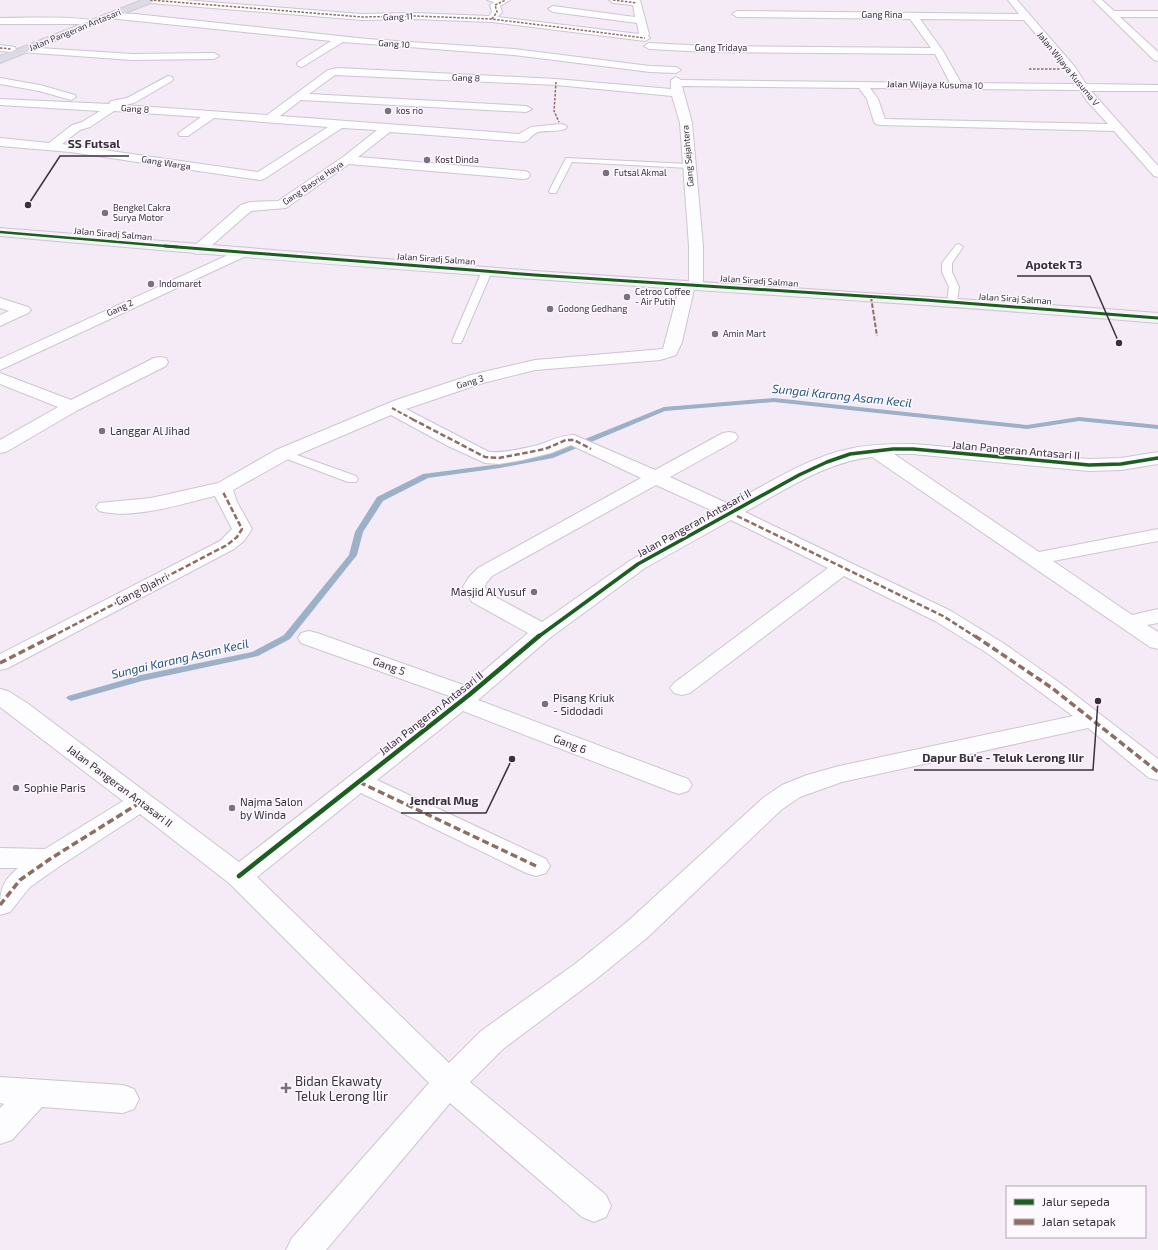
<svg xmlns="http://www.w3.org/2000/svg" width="1158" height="1250" viewBox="0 0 1158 1250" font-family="'Exo 2',sans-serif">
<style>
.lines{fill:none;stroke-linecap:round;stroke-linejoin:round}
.stream{fill:#9cb0c8;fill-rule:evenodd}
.lane-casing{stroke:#cdc5d0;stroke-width:2}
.street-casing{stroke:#cdc5d0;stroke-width:2}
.secondary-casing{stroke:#cdc5d0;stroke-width:2}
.highway-casing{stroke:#cfcad1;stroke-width:2}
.lane{fill:#fdfcfe;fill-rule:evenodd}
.street{fill:#fdfcfe;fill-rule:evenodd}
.secondary{fill:#f3f2f6;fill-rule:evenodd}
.highway{fill:#dcdae4;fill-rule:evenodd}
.quiet-far3{stroke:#8d6e63;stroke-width:1.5;stroke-dasharray:2.5 1.5;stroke-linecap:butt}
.quiet-far2{stroke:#8d6e63;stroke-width:2;stroke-dasharray:4.5 2;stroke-linecap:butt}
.quiet-far1{stroke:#8d6e63;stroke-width:2.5;stroke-dasharray:5.5 2.5;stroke-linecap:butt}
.quiet{stroke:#8d6e63;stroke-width:3.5;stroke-dasharray:7 3.5;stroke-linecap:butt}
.cycleway-far3-casing{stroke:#fcf8fe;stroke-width:4}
.cycleway-far2-casing{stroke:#fcf8fe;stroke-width:5}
.cycleway-far1-casing{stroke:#fcf8fe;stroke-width:6}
.cycleway-casing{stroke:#fcf8fe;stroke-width:7}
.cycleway-far3{stroke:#1b5e20;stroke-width:2.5}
.cycleway-far2{stroke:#1b5e20;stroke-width:3}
.cycleway-far1{stroke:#1b5e20;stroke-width:3.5}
.cycleway{stroke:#1b5e20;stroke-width:4.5}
.poi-dot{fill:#7a717d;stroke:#fcf8fe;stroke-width:1.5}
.labels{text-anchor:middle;stroke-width:3;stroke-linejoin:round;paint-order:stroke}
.far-street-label{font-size:9px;fill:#38303b;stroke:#fcf8fe}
.far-poi-label{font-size:9px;fill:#38303b;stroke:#fcf8fe;text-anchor:start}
.poi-label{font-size:11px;fill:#38303b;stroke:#fcf8fe;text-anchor:start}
.street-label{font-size:11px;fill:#38303b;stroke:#fcf8fe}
.water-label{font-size:12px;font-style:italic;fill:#23557f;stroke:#fcf8fe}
.near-poi-label{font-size:13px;fill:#38303b;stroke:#fcf8fe;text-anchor:start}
.leader{fill:none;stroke:#38303b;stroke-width:1.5}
.callout-dot{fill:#38303b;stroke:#fcf8fe;stroke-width:1.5}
.callout-label{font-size:12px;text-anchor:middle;font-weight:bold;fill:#38303b;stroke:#fcf8fe;stroke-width:3;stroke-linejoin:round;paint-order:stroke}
</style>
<rect width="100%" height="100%" fill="#f4ebf7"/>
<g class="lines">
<path class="stream" d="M774,398L1027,425L1079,417L1158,425V429L1079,421L1027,429L774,402L665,411L553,458L500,468L428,478L383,501L363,532L357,555L290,639L258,656L142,681L71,701L66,698L68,696L141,675L252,652L284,635L349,555L355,532L377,497L423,474L500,464L548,454L664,407Z"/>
<defs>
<path id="lane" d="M487,0H499L504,2L501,4Z
M566,158L689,164L693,166L689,168L572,162L556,193H550L549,191Z
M959,244L963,247L952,263V272L959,287L957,302L952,305L947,302L949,287L942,272V263L956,245Z
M487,268L492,271L462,341L461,343H453L452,341L482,271Z
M283,450L356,476L358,479L356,482H348L279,456L277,454L279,452Z"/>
<path id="street" d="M146,0H184L362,14L415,13L489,16L492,12L490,5C496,0 503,0 510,0L500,6L502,12L498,17L639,34L637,23L553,12L548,9L553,6L635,17L633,5L613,3L609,0H640L649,34L648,36L650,38L645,41L492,22L415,19L362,20L150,3Z
M1008,0H1017L1075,67L1086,84L1158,85V91H1091L1158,166V177L1154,176L1114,131L880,125L876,124L874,122L867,99L859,88L682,86L692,123L703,246V285L701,288L694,289L682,342L676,355L660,360L535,370L483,383L406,409L489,452C505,453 522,449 538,445C551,441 560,435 574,435L655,470L723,433L729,432L735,433L738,437L735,441L670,477L729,504C766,485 808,457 849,449C870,444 892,444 913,444L1089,459L1121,458L1158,452V464L1121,470L1089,471L913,454H894L1039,552L1158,529V541L1053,561L1132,615L1158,609V623L1147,625L1158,632V649L1150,647L872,457C826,462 785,490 745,512L951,611L1003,643L1060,683L1158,759V780L1149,778L1088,728L842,782L800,797L781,810L648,937L595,980L503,1049L470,1082L606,1195L611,1206L606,1217L594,1222L582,1217L450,1103L326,1250H286L292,1238L429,1083L229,883L140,814L60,866L30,887L10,912L0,915C0,892 0,883 18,868H0V848L45,849L123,801L0,707V689L8,691L27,703L239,862L452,697L301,643L298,638L301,633L309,631L317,633L466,686L528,633L472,602L463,587L469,577L478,568L641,478L571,445L551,453L522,460L499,464L485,463L448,446L391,415L290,458L233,490L237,502L252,529L244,541L234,549L8,668L0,670V654L220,541L232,529L215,496C181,504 133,520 99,511L96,507L99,503L151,498L218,483L276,450L396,400L471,375L535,360L663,349L680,285L682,282L689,281V246L680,123L672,96L556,85L335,75L309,94L526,106L532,109L526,112L301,100L280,116L519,134L531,127L561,124L565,125L567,127L565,129C556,132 547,130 538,132C532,134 530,140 524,142L390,132L358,157L524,171L528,172L530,175L528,178L524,179L349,164L286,208L251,211L203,253L198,254L193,253L191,250L193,247L241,205L250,202L278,201L343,157L377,130L342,128L264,179L260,180L70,152L0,146V138L49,143L72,125L82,122L100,111L0,105V99L110,104L109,103L111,101L127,98L168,76L172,77L173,79L172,81L134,103L124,105L267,115L328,70L338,68L556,79L671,89V80L676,77L681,80L950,83L935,54L707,52L649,49L644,46L649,43L707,46L931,48L910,19L737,17L732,14L737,11L1019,14ZM920,19L1024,20L1067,71L1075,84L961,83L943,51ZM870,88L1080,90L1086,100L1108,124L885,119L878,99ZM114,111L201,117L180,132L178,134L180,136H188L214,118L328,127L258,172L62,144L80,130L90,127ZM656,485L715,512L631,560L542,622L488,593L485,587L486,583L492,576ZM731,520L828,568L674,683L670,688L674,693L682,695L690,693L844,576L935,621L987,653L1073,716L839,766L807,775L782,785L763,798L628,921L575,964L481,1031L449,1063L257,877L361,793L526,873L536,876L546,873L550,866L546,859L377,780L463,711L670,791L679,794L688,791L692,785L688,779L478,700L551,637L645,568Z
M1093,0H1102L1114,11H1158V17H1120L1158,52V61L1154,60Z
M111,13L135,14L367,39L514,49L650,66L676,67L681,70L676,73L650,72L514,55L343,42L302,67L298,66L297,64L298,62L331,41L108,18L106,16Z
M0,18C15,18 91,15 99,23L94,26L77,24H0Z
M0,45L15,47L16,49L11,52L0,51Z
M24,47L132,54L214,53L219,56L214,59L132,60L20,52L19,50Z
M0,78L40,85L75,95L76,97L71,100L39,91L0,84Z
M241,249L246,250L248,253L246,256L0,370V359Z
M0,298L28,307L31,310L28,313L0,326V315L9,311L0,308Z
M160,357L166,358L168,362L166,366L78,410L6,452L0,453V440L58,407L0,384V373L71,400L154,358Z
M0,1077L123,1085L134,1089L139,1099L134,1109L123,1113L42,1107L12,1140L0,1144V1108L4,1104L0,1103Z"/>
<path id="secondary" d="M0,228L535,271L1080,307L1158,313V323C951,305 743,294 535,279C357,267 178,252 0,236Z"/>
<path id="highway" d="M142,0H154L153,2L0,63V56Z"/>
</defs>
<use href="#lane" class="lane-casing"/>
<use href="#street" class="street-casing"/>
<use href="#secondary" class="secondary-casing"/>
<use href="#highway" class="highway-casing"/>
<use href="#lane" class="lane"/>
<use href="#street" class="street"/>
<use href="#secondary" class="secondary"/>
<use href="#highway" class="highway"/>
<path class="quiet-far3" d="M150,0L362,17L415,16L492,19L645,38
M613,0L637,3
M492,19L497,12L495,5L506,0
M0,48L11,49
M1029,69H1071
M556,82L554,111L559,122"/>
<path class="quiet-far2" d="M871,297L877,336
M392,408L414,420"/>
<path class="quiet-far1" d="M412,419L485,457L499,458L545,449L566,440H574L591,449
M737,516L943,616L976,637
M51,637L227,545L237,537L242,529L223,492"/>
<path class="quiet" d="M975,636L1052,688L1158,772
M0,663L53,636
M359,782L536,866
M0,905L20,880L50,859L141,802"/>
<defs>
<path id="cycleway-far3" d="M0,232L177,247"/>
<path id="cycleway-far2" d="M165,246L535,275L925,300L1158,318"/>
<path id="cycleway-far1" d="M538,637L638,564L799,475L827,462L850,454L893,449H913L1089,465L1121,464L1158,458"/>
<path id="cycleway" d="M239,876L469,695L539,636"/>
</defs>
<use href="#cycleway-far3" class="cycleway-far3-casing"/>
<use href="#cycleway-far2" class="cycleway-far2-casing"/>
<use href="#cycleway-far1" class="cycleway-far1-casing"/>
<use href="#cycleway" class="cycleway-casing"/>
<use href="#cycleway-far3" class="cycleway-far3"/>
<use href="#cycleway-far2" class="cycleway-far2"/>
<use href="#cycleway-far1" class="cycleway-far1"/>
<use href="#cycleway" class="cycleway"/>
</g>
<g class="poi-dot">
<circle cx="388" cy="111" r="4"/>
<circle cx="427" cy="160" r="4"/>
<circle cx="606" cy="173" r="4"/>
<circle cx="105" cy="213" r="4"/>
<circle cx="151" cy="284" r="4"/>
<circle cx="627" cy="297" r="4"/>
<circle cx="550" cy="309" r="4"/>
<circle cx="715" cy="334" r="4"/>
<circle cx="102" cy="431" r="4"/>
<circle cx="534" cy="592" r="4"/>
<circle cx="545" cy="704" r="4"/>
<circle cx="16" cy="788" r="4"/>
<circle cx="232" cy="808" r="4"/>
<path d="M284 1082h4v4h4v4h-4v4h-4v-4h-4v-4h4z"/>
</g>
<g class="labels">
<g class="far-street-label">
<text x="882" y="18">Gang Rina</text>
<text transform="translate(398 17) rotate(-2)" y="3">Gang 11</text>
<text transform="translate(75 30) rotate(-22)" y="3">Jalan Pangeran Antasari</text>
<text transform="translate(394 44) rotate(4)" y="3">Gang 10</text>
<text x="721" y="51">Gang Tridaya</text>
<text transform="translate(1068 69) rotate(51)" y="3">Jalan Wijaya Kusuma V</text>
<text transform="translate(466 78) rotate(2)" y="3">Gang 8</text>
<text transform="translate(935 85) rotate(1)" y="3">Jalan Wijaya Kusuma 10</text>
<text transform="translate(135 109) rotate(4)" y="3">Gang 8</text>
<text transform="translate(688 156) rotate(-95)" y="3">Gang Sejahtera</text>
<text transform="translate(166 163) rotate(9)" y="3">Gang Warga</text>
<text transform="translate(313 183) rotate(-34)" y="3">Gang Basrie Haya</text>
<text transform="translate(113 234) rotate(5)" y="3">Jalan Siradj Salman</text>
<text transform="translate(436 259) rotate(4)" y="3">Jalan Siradj Salman</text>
<text transform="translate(759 281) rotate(4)" y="3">Jalan Siradj Salman</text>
<text transform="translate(1015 299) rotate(4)" y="3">Jalan Siraj Salman</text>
<text transform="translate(120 308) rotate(-25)" y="3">Gang 2</text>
<text transform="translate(470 382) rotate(-17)" y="3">Gang 3</text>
</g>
<g class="far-poi-label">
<text x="396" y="114">kos rio</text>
<text x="435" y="163">Kost Dinda</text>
<text x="614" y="176">Futsal Akmal</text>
<text x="113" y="211">Bengkel Cakra<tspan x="113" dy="10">Surya Motor</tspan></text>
<text x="159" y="287">Indomaret</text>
<text x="635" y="295">Cetroo Coffee<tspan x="635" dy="10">- Air Putih</tspan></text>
<text x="558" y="312">Godong Gedhang</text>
<text x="723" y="337">Amin Mart</text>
</g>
<g class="poi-label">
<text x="110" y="435">Langgar Al Jihad</text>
<text x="526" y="596" text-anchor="end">Masjid Al Yusuf</text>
<text x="553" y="702">Pisang Kriuk<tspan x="553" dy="13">- Sidodadi</tspan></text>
<text x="24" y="792">Sophie Paris</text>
<text x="240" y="806">Najma Salon<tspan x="240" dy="13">by Winda</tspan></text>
</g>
<g class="street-label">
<text transform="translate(1016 450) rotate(5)" y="4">Jalan Pangeran Antasari II</text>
<text transform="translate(694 523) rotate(-29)" y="4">Jalan Pangeran Antasari II</text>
<text transform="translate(142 589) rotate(-27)" y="4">Gang Djahri</text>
<text transform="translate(389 666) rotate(20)" y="4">Gang 5</text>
<text transform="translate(431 713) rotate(-38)" y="4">Jalan Pangeran Antasari II</text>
<text transform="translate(570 744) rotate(21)" y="4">Gang 6</text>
<text transform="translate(120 786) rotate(37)" y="4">Jalan Pangeran Antasari II</text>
</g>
<g class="water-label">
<text transform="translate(842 396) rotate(6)" y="4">Sungai Karang Asam Kecil</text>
<text transform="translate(180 659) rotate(-13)" y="4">Sungai Karang Asam Kecil</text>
</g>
<g class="near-poi-label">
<text x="295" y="1086">Bidan Ekawaty<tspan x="295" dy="15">Teluk Lerong Ilir</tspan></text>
</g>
</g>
<path class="leader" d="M28 205L60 156H129M1119 343L1090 276H1017M1098 701L1093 770H914M512 759L486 813H401"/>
<g class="callout-dot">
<circle cx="28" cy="205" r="4"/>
<circle cx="1119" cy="343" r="4"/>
<circle cx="1098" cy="701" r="4"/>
<circle cx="512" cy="759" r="4"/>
</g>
<g class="callout-label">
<text x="94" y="148">SS Futsal</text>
<text x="1054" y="269">Apotek T3</text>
<text x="1003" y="762">Dapur Bu'e - Teluk Lerong Ilir</text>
<text x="444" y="805">Jendral Mug</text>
</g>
<rect x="1006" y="1186" width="140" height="52" fill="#fcf8fe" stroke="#aea8b0"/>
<rect x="1014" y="1199" width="20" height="6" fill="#1b5e20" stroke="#aea8b0"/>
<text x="1042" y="1206" font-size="12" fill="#38303b">Jalur sepeda</text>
<rect x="1014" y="1219" width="20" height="6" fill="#8d6e63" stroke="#aea8b0"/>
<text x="1042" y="1226" font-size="12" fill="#38303b">Jalan setapak</text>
</svg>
